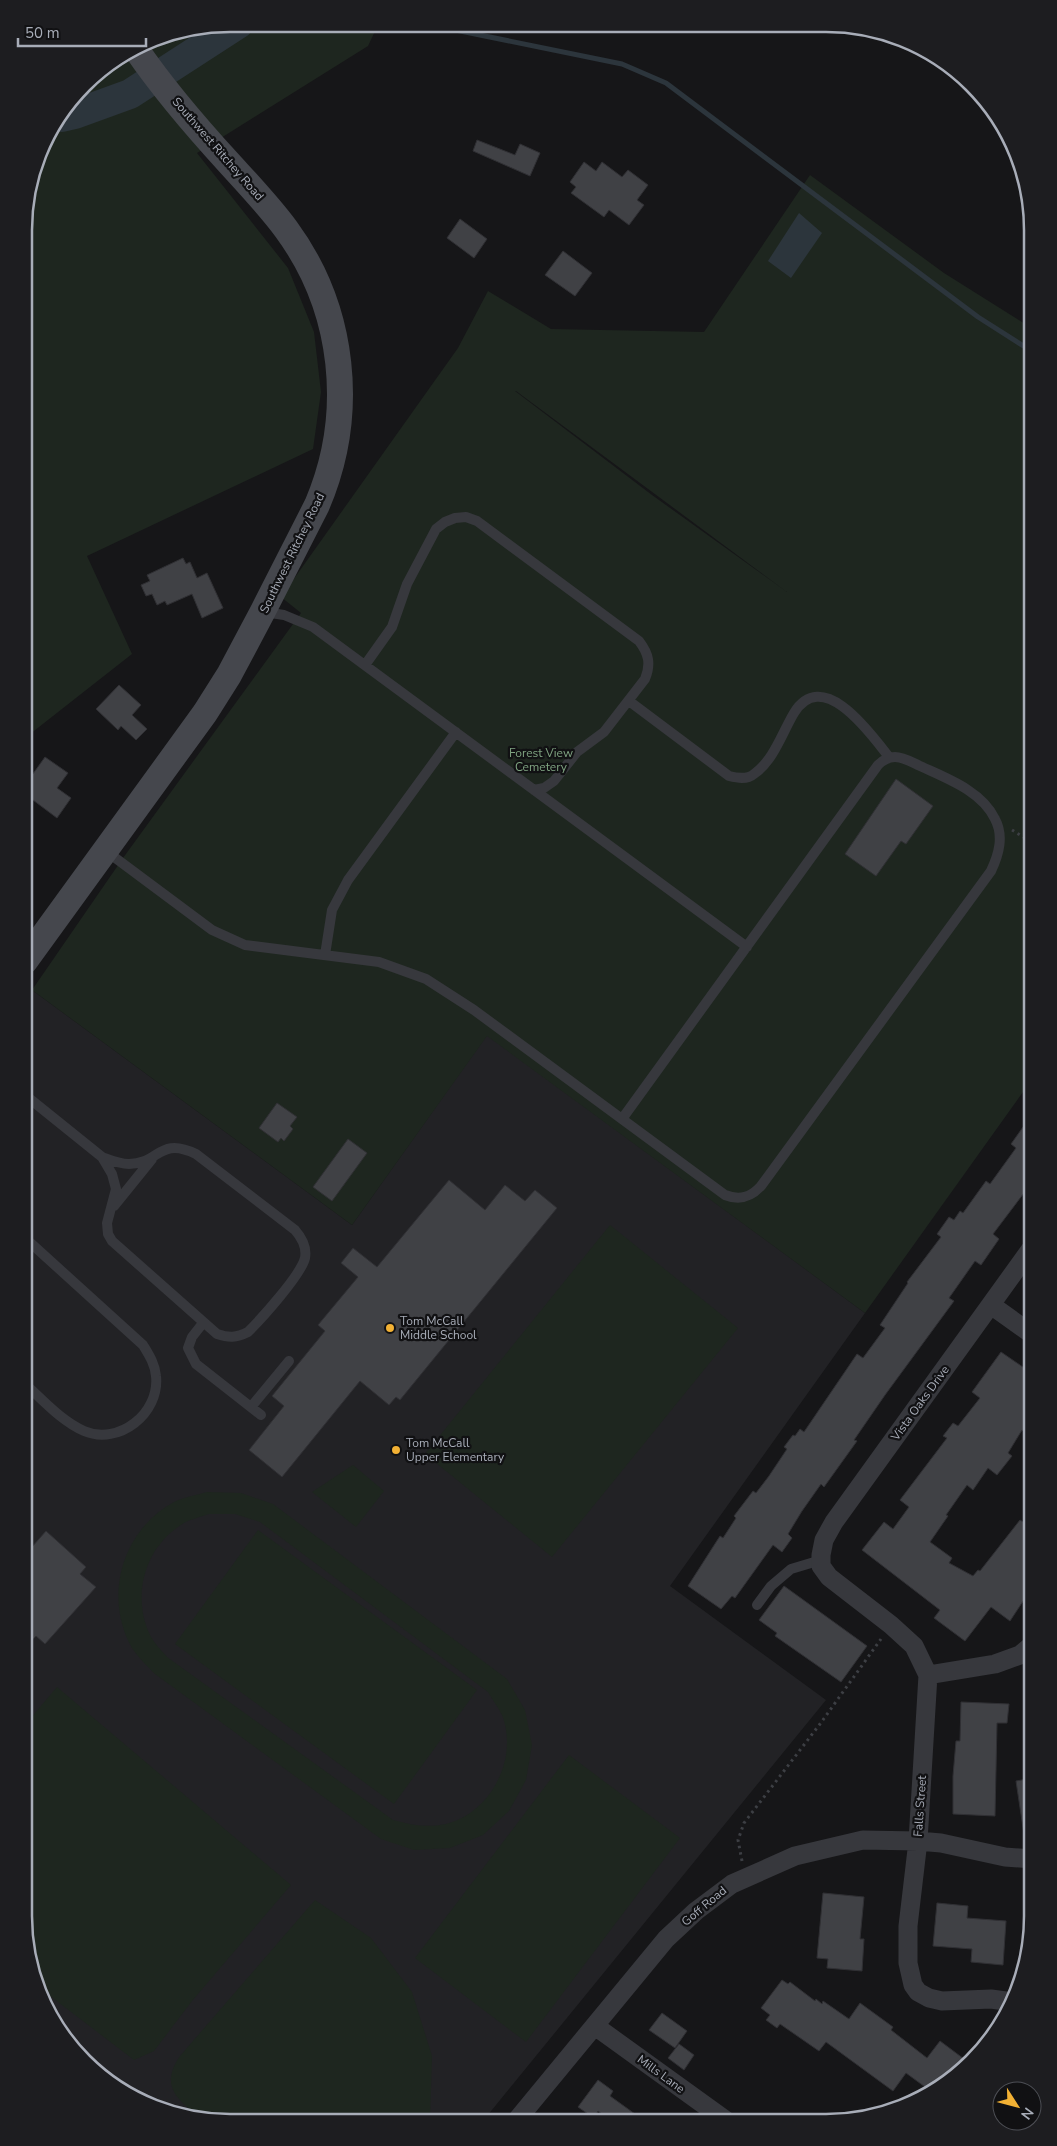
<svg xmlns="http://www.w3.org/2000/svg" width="1057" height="2146" viewBox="0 0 1057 2146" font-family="'Nunito Sans',sans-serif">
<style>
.built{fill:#222225}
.green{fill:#1e261f;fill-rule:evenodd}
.water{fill:#2c353c}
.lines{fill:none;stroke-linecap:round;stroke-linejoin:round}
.stream{stroke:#2c353c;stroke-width:5}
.river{stroke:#2c353c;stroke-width:30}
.building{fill:#404145;stroke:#303034}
.path{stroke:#3d3f44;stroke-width:3;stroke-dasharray:2.5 4;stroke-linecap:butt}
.lane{stroke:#37383d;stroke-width:10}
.street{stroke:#37383d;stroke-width:19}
.secondary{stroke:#45474d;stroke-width:26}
.poi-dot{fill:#f2b134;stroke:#111113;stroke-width:2}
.labels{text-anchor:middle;stroke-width:4.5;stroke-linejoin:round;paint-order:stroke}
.street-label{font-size:12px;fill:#a8adb8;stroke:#111113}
.park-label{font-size:12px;fill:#7fa381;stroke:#111113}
.poi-label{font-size:12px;fill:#a8adb8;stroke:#111113;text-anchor:start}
.rim{fill:none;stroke:#a8adb8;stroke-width:2.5}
</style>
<rect width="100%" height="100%" fill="#161618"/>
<path class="built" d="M32,990L352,1225L487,1035L865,1313L670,1586L826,1700L483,2121L204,2120L153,2107L77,2051L59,2030L35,1981L24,1915L25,1001Z"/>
<path class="green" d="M231,24L378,25L368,46L197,153L288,268L314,332L321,392L313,449L87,556L132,654L25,738V204L45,139L94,75L152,39Z
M810,175L944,273L1033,329V1078L865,1313L487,1036L352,1225L32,990L123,858L301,613L281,597L458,348L488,291L551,329L704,332ZM515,391H516L787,592L652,495Z
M610,1225L738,1328L552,1557L425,1454Z
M353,1465L384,1491L356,1527L312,1492Z
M207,1492L241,1493L273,1504L507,1679L525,1710L532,1745L526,1780L509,1811L483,1835L450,1848L414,1850L381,1839L155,1674C147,1666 138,1657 132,1648C103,1597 122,1530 174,1502C184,1497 197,1495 207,1492ZM209,1514H235L260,1522L488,1692C492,1699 498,1707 502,1715C519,1758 491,1813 446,1824C427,1828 411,1825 393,1820L167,1657C161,1650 154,1643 150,1635C131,1595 145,1546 184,1523C191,1519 201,1517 209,1514Z
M258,1530L477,1690L394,1804L175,1644Z
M57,1687L291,1885L192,2001L154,2051L134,2060L37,1986L35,1981L24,1915V1726Z
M569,1755L680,1838L526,2042L415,1958Z
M315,1900L371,1938L412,1992L432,2056L430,2121L204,2120C180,2102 158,2088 180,2056Z"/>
<path class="water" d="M799,213L822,233L791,278L768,261Z"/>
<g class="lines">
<path class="stream" d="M431,25L622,64L666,83L978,317L1033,352"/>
<path class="river" d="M62,117L75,114L130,94L238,24"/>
</g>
<path class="building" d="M477,140L515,155L520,144L540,153L530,176L473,151Z
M584,162L596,171L602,162L622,177L628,170L648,185L637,200L644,205L629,225L609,210L604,217L571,193L576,187L570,182Z
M460,219L487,239L474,258L447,238Z
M563,251L592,273L575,296L545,275Z
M183,558L186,564L190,562L197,578L207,573L223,608L202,618L192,594L167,605L165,601L157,605L152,594L146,596L141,585L150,581L147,575Z
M119,685L141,705L132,715L147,729L136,740L121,726L118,730L96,709Z
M45,757L68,773L57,788L71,798L57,818L25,794V785Z
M896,779L933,806L906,844L901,841L876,876L845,854Z
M277,1103L297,1117L290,1126L293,1129L284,1141L281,1138L278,1142L259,1128Z
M1033,1113V1181L993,1234L999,1239L981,1265L975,1261L949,1298L954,1301L885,1395L854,1440L857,1441L824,1487L821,1484L802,1511L788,1534L792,1538L782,1552L773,1545L735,1598L732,1596L721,1609L688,1586L720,1536L723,1538L736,1518L734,1516L753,1491L756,1493L769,1476L787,1449L784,1447L793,1435L795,1436L800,1429L804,1432L857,1354L863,1358L885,1328L880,1325L908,1283L907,1282L941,1237L937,1234L949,1217L954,1220L960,1211L963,1213L986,1181L990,1184L1016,1148L1011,1144Z
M348,1139L367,1153L332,1201L313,1187Z
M449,1180L485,1210L505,1185L525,1201L535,1190L557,1208L400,1400L396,1397L389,1405L360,1381L282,1477L249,1450L284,1406L272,1396L325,1331L318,1325L358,1277L341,1263L353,1248L377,1267Z
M1001,1352L1033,1374V1438L1022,1430L1008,1453L1012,1456L997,1475L988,1468L973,1490L967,1485L946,1515L948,1516L930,1542L952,1558L949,1563L973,1576L978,1570L980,1571L1020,1520L1033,1528V1586L1010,1621L991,1607L965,1641L934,1618L940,1610L862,1550L884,1522L893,1529L909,1507L900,1500L947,1438L943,1436L953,1423L958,1426L980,1398L972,1392Z
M46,1531L86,1567L80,1574L96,1587L45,1644L36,1636L24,1649V1556Z
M784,1586L867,1646L841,1682L775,1636L777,1633L759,1620Z
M961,1702L1009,1704L1007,1723H997L995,1816L953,1814V1776L956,1741H960Z
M1033,1778V1840L1025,1841L1016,1781Z
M823,1893L864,1897L860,1939H864L862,1971L827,1968L828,1959L817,1958Z
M937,1903L968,1906L967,1918L1006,1921L1003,1965L971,1962L972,1949L933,1946Z
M782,1980L788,1984L790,1982L815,2001L816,1999L822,2004L823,2001L849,2019L860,2003L893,2027L891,2030L927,2058L940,2041L968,2062L941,2087L932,2092L906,2073L893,2091L826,2042L819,2051L780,2024L777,2028L766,2020L770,2015L761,2008Z
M662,2013L687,2031L675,2048L649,2030Z
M679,2044L694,2055L684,2070L668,2058Z
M598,2080L613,2091L610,2096L646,2122H612L598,2111L594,2118L578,2107Z"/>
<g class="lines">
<path class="path" d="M1012,830L1033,843
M742,1861L738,1840L744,1823L820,1724L881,1639"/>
<path class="lane" d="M264,612L284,615L313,627L747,947
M365,665L392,627L407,584L436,529L445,522L455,518L466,517L477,521L639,641C649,654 651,664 645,679L604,732L577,752L554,781L544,788L534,790
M629,701L729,776C737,778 747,780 754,774C774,760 782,733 794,713C823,666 871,734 889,757
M106,851L212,930L245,945L379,962L426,979L474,1010L725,1195C740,1201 751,1197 761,1186L991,871C999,854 1004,836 995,819C982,791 946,778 920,766C913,763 904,757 895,757C888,757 883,760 878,765L622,1119
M325,955L332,910L348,880L456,732
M25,1095L102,1157L112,1174L116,1189L107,1223L108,1234L112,1241L217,1334C229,1338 236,1338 248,1332C261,1319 301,1275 305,1258C307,1247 302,1238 295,1230L196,1154C159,1136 159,1164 129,1164C120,1164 110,1160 102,1157
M114,1206L152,1159
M203,1323L192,1337L188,1348L196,1364L261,1415
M24,1383C42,1399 61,1421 84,1431C119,1446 160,1413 156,1376C155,1364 149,1355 143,1345L24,1237
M251,1407L289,1361
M757,1605L771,1586L791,1569L821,1560"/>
<path class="street" d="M991,1305L1033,1335
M928,1675L995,1664L1020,1655L1033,1644
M1013,2002L991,1999L942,2001L929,1998L918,1992L913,1985L908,1963V1926L918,1841L928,1675L914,1646L891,1625L829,1577L821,1566V1555L824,1540L834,1522L1033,1246
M595,2026L728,2122
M516,2121L666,1939L696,1911L732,1884L795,1856L863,1840L918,1841L941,1843L1005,1857L1033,1859"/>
<path class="secondary" d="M25,961L205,713L229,675L263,611L317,505C356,414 345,309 286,229C269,206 249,185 229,163C196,127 164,90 136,49"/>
</g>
<g class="poi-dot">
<circle cx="390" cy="1328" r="5"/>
<circle cx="396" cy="1450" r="5"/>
</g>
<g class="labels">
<g class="street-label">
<text transform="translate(218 149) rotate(49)" y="4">Southwest Ritchey Road</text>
<text transform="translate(292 553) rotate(-64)" y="4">Southwest Ritchey Road</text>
<text transform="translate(920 1403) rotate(-54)" y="4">Vista Oaks Drive</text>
<text transform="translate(920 1806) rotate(-86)" y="4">Falls Street</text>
<text transform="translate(704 1906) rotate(-40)" y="4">Goff Road</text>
<text transform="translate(661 2074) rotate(36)" y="4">Mills Lane</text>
</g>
<g class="park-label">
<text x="541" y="757">Forest View<tspan x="541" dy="14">Cemetery</tspan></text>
</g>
<g class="poi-label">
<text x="400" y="1325">Tom McCall<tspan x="400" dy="14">Middle School</tspan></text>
<text x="406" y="1447">Tom McCall<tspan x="406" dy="14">Upper Elementary</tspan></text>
</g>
</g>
<path d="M0 0H1057V2146H0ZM230 32H826A198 198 0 0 1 1024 230V1916A198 198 0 0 1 826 2114H230A198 198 0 0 1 32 1916V230A198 198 0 0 1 230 32Z" fill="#1d1d20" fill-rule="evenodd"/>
<path class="rim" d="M230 32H826A198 198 0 0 1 1024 230V1916A198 198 0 0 1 826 2114H230A198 198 0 0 1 32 1916V230A198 198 0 0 1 230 32Z"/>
<g transform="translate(1017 2106) rotate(126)"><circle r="24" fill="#111113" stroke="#4d4f55"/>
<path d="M0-4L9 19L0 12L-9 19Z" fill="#f2b134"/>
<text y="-8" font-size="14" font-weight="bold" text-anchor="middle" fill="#a8adb8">N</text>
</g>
<path d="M18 38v8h128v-8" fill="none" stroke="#a8adb8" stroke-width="2.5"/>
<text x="25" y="38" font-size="15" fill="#a8adb8" stroke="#111113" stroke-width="4" paint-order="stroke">50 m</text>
</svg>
